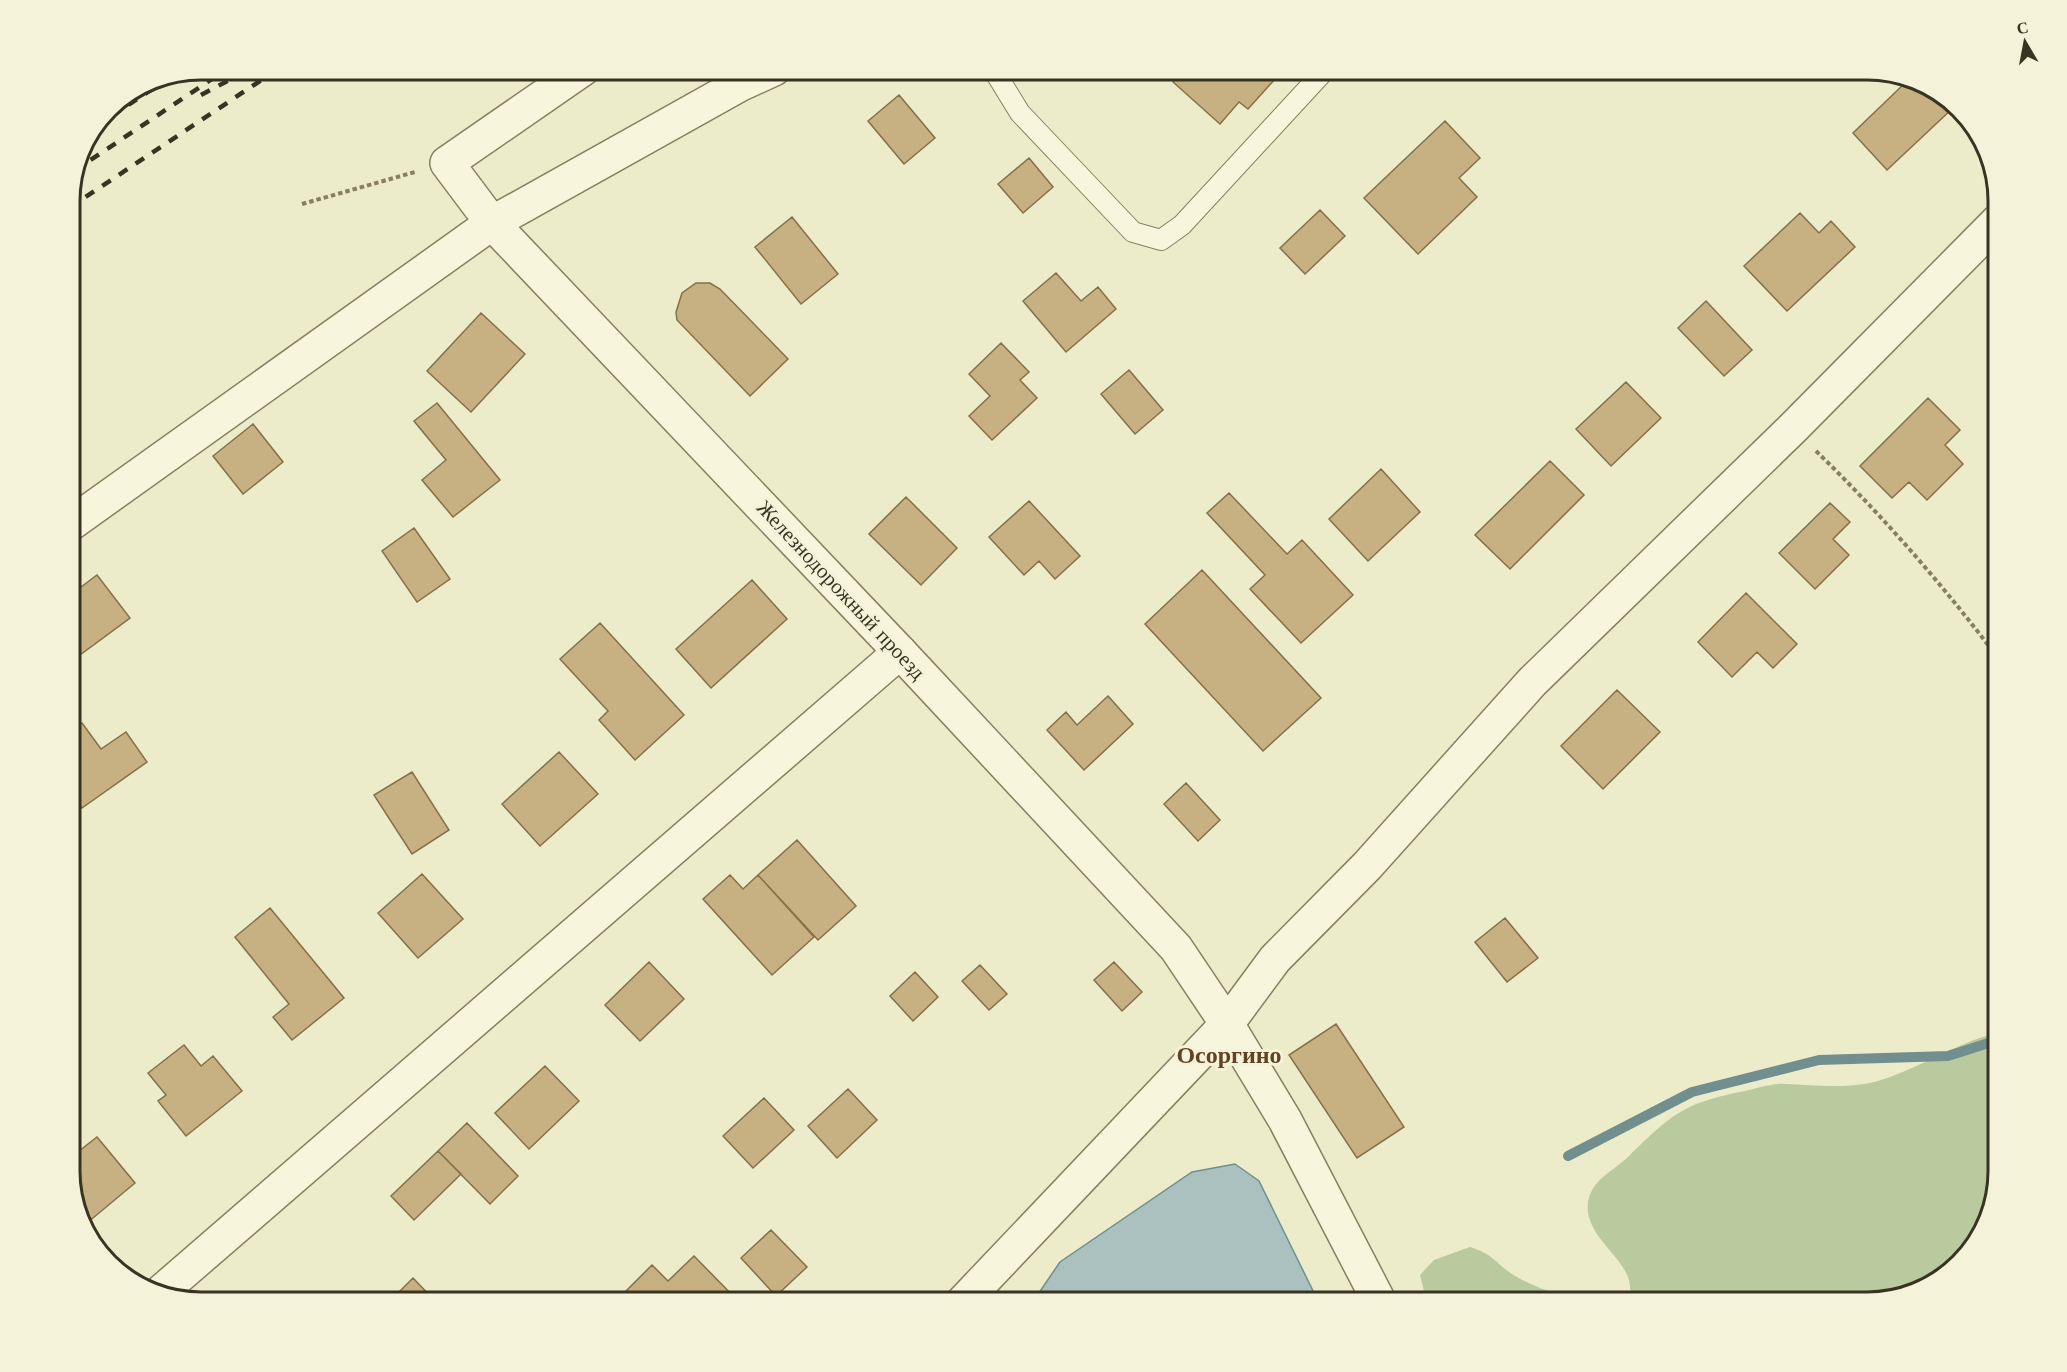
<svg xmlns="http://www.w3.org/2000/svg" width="2067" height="1372" viewBox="0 0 2067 1372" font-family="'Libre Baskerville',serif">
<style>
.green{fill:#b9ca9e}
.water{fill:#aac1c0;stroke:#718f8f;stroke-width:1.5}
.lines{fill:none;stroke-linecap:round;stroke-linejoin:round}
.stream{stroke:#718f8f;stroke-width:10}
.building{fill:#c7b183;stroke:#857047;stroke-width:1.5}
.service-casing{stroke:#887f5f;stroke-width:22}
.minor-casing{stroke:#887f5f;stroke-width:36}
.tertiary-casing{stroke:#887f5f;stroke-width:36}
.path{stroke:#887f5f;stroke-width:4;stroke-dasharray:4.5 3;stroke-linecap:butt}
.service{stroke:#f7f6dd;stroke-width:20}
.minor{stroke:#f7f6dd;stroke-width:33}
.tertiary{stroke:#f7f6dd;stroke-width:33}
.rail{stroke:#393322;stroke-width:4.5;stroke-dasharray:10 10;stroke-linecap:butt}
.labels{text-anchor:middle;stroke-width:6;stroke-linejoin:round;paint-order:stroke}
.street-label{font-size:21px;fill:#393322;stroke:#f4f3d9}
.quarter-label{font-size:24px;font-weight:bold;fill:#634224;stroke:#f4f3d9}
.rim{fill:none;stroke:#393322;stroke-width:3}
</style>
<rect width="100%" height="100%" fill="#ecebca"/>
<path class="green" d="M1993,1034L1998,1043V1172L1976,1244L1928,1287L1867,1303L1774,1301L1760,1303H1598L1614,1302L1631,1295C1630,1289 1630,1282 1628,1277C1618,1252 1584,1233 1588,1202C1592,1179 1614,1171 1629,1156C1673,1113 1684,1103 1745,1091C1757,1088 1772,1083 1785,1084C1818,1085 1852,1090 1884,1079C1921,1067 1955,1044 1993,1034Z
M1470,1247C1496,1255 1496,1265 1517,1277C1538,1289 1568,1298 1592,1303H1427L1420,1275L1434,1260Z"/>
<path class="water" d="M1235,1164L1259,1181L1319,1303H1032L1060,1262L1192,1172Z"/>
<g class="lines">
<path class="stream" d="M1568,1156L1692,1092L1819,1060L1948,1056L1998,1040"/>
</g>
<path class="building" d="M1184,69H1268L1276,78L1248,109L1239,102L1220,124L1173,82Z
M1907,81L1939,91L1954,107L1887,170L1853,133Z
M899,95L935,138L904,164L868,121Z
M1445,121L1480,158L1459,178L1477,197L1418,254L1364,198Z
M1029,158L1053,187L1023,213L998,184Z
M1320,210L1345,236L1305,274L1280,248Z
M1800,213L1819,233L1831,221L1855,247L1787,311L1744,266Z
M792,217L838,274L801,304L755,247Z
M1056,273L1081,301L1098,287L1116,309L1066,352L1023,301Z
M696,283H710L720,289L788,359L750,396L677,320L676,312L682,293Z
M1706,301L1752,350L1724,376L1678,328Z
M481,313L525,354L471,412L427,371Z
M1001,343L1029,372L1020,380L1037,398L992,440L969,416L990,396L969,374Z
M1129,370L1163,410L1135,434L1101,394Z
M1626,382L1661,418L1611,466L1576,429Z
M1928,398L1960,430L1945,445L1963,464L1927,500L1909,482L1892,498L1860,466Z
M437,403L500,480L453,517L422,480L446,460L414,421Z
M253,424L283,462L243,494L213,456Z
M1550,461L1584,495L1510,569L1475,535Z
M1381,469L1420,512L1368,561L1329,519Z
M1229,493L1287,554L1302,540L1353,595L1301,643L1250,589L1265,575L1207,513Z
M906,497L957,548L921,585L869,534Z
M1029,501L1080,556L1055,579L1039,561L1024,575L989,537Z
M1830,503L1850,522L1833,539L1849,555L1815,589L1779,553Z
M414,528L450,579L417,602L382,551Z
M1202,570L1321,698L1263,751L1145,624Z
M97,575L130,618L69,663V596Z
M752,580L787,619L711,688L676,649Z
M1746,593L1797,644L1773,668L1757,652L1732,677L1698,642Z
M600,623L684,715L635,760L599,720L608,711L560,659Z
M1617,690L1660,732L1603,789L1561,746Z
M1108,696L1133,724L1084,770L1047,730L1066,712L1077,725Z
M82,723L101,749L126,732L147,762L82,808L69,790V732Z
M559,752L598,794L540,846L502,804Z
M412,772L449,830L412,854L374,795Z
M1186,783L1220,820L1198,841L1164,804Z
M797,840L856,906L818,940L758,875Z
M422,874L463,919L418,958L378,913Z
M730,875L743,889L758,875L814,937L772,975L703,899Z
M270,908L344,998L292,1040L273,1017L289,1004L235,937Z
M1505,918L1538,958L1507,982L1475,942Z
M649,962L684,999L640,1041L605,1005Z
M1114,962L1142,992L1122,1011L1094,980Z
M980,965L1007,994L989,1010L962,981Z
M915,972L938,997L913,1021L890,996Z
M1336,1024L1404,1127L1357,1158L1289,1055Z
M184,1045L201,1066L213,1056L242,1091L186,1136L158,1101L166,1095L148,1073Z
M545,1066L579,1101L529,1149L495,1113Z
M848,1089L877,1120L837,1158L808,1126Z
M764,1098L794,1130L753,1168L723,1136Z
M467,1123L518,1176L490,1204L438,1151Z
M97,1137L135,1183L87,1223L80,1213L69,1179V1140L79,1151Z
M438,1151L461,1174L414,1220L391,1196Z
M771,1230L807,1267L776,1296L741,1258Z
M694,1256L740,1303H636L625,1292L652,1265L668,1281Z
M413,1278L437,1303H388Z"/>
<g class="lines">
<defs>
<path id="service" d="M993,69L1020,113L1133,232L1161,240L1182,225L1326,69"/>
<path id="minor" d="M69,525L492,223L739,85L774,69
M1227,1024L1285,1120L1380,1303
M162,1291L900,652
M962,1303L1227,1024L1275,959L1367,866L1532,682L1793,428L1998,221"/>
<path id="tertiary" d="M583,69L447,163L492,223L900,652L1176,948L1227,1024"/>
</defs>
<use href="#service" class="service-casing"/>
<use href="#minor" class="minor-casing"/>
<use href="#tertiary" class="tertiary-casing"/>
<path class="path" d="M302,204L415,172
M1816,451C1882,515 1943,585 1998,658"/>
<use href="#service" class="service"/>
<use href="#minor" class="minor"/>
<use href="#tertiary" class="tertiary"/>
<path class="rail" d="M201,95L250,69
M95,127L175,74
M74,171L227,69
M69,208L278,69"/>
</g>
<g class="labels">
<g class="street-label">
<text transform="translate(841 590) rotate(47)" y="7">Железнодорожный проезд</text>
</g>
<g class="quarter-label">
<text x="1229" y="1063">Осоргино</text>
</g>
</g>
<path d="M0 0H2067V1372H0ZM201 80H1867A121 121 0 0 1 1988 201V1171A121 121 0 0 1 1867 1292H201A121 121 0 0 1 80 1171V201A121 121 0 0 1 201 80Z" fill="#f4f3d9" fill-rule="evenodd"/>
<path class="rim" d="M201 80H1867A121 121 0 0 1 1988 201V1171A121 121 0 0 1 1867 1292H201A121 121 0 0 1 80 1171V201A121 121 0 0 1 201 80Z"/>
<g transform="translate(2025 42) rotate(350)" stroke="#f4f3d9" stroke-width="4.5" paint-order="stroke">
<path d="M0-4.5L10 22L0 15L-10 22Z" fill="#393322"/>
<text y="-9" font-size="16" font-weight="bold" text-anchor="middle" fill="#393322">С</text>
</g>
</svg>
